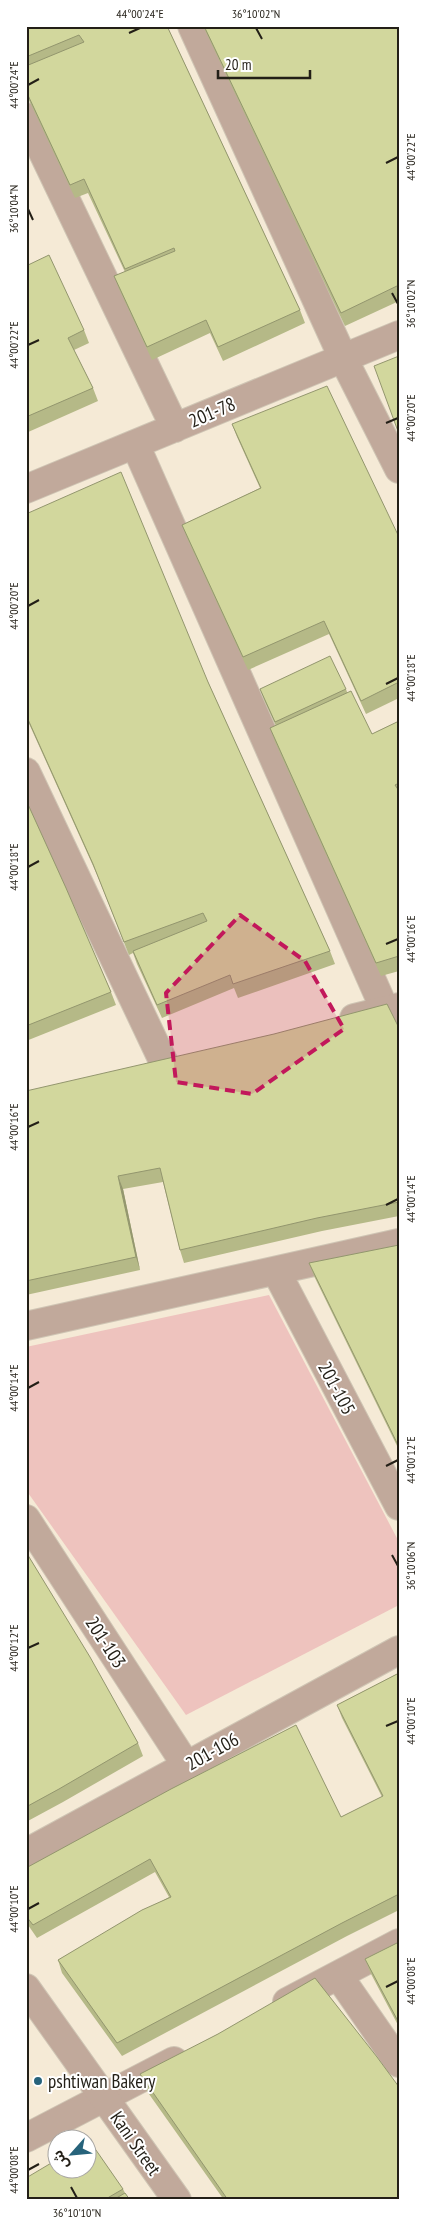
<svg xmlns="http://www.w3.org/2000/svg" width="425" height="2226" viewBox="0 0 425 2226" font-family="'PT Sans Narrow','Noto Sans Arabic',sans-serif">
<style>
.green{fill:#eec3be}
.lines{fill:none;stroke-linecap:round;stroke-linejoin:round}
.minor-casing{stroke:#cfc5b4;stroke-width:30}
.tertiary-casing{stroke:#cfc5b4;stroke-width:30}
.minor{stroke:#c1a99b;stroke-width:28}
.tertiary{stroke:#c1a99b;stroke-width:28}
.wall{fill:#b5b987}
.shaded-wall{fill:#93966e}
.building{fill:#d2d79d;stroke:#93966e}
.marked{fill:#c2185b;fill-opacity:0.2;stroke:#c2185b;stroke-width:4;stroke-dasharray:10 6;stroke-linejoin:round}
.ticks{fill:none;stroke:#231f17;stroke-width:2}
.poi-dot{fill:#27637b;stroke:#fff;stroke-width:2}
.labels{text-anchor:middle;stroke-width:4;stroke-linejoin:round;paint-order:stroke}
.street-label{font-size:19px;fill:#231f17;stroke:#fff}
.poi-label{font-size:19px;fill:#231f17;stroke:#fff;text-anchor:start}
.neatline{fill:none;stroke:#231f17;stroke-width:2}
.ticks-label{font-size:12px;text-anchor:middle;fill:#231f17}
</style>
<rect width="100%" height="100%" fill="#f5ead6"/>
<path class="green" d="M269,1295L399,1542V1605L186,1715L26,1490V1347Z"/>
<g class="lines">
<defs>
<path id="minor" d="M192,26L343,358L399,469
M26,117L175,428
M135,444L385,1010
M26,489L399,335
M26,772L164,1063
M276,1271L399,1506
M26,1326L399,1243
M26,1519L186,1765
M26,1853L399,1650
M338,1975L399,2063
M287,2002L399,1943
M26,2138L174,2061"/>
<path id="tertiary" d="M354,1018L399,1007
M26,1988L177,2200"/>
</defs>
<use href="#minor" class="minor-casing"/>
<use href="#tertiary" class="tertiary-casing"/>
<use href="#minor" class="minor"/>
<use href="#tertiary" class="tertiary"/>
</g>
<path class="wall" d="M26,26H167L300,310L305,323L223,361L210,333L152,360L119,289L114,276L125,272L88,193L75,198L26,94Z
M203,26H399V301L345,326Z
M26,263L27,266L84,330L89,343L74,350L93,388L98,401L26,433Z
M232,424L399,537V698L366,714L329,634L248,670L187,538L182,525L260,488L237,437Z
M26,514L208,682L330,951L335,964L238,998L234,988L162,1018L137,964L133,953L129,955L98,877L26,717Z
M260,689H346L347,692L372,734L399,721V971L381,976L275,742L270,728L276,726L265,702Z
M26,800L111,992L116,1005L26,1041Z
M399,1028V1216L322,1231L184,1263L180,1250L163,1182L123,1189L140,1270L26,1295V1091Z
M399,1245V1450L314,1276L309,1263Z
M26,1552L138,1743L143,1756L63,1802L26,1822Z
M399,1673V1910L347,1936L122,2056L62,1973L58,1960L169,1897L155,1872L37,1938L26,1922V1868L341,1817L382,1797L342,1718L337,1705Z
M399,1942V2027L370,1972L365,1959Z
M26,2053L29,2060L26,2062Z
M140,2074L399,2200H224L144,2087Z
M123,2189L125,2193L130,2200H26Z"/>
<path class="shaded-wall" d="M118,1176L123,1189L140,1270L136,1257Z"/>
<path class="building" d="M26,26H167L300,310L218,347L206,320L147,347L114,276L175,251L174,248L125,269L84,179L70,185L26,91V66L84,42L79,35L26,57Z
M204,26H399V285L341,313Z
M49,255L84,330L68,338L93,388L26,417V266Z
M399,356V434L374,366Z
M327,386L399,537V682L361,701L324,621L243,657L182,525L261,488L232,424Z
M121,472L208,682L330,951L233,984L230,975L157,1005L133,951L207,921L203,913L124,942L93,864L26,715V514Z
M330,656L346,689L275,722L260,689Z
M351,691L372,734L399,721V783L395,785L399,791V956L376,963L270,728Z
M26,800L66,888L111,992L26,1026Z
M387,1004L399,1028V1202L317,1218L180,1250L160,1168L118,1176L136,1257L26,1281V1091L274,1034Z
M399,1245V1447L309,1263Z
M26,1552L90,1657L138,1743L59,1789L26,1807Z
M399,1673V1894L342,1923L117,2043L58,1960L142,1910L171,1897L150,1859L33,1925L26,1916V1868L171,1789L296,1725L341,1817L383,1796L337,1705Z
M399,1942V2023L365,1959Z
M315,1978L377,2057L399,2087V2200H228L140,2074L218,2034Z
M88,2140H89L123,2189L104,2200H26V2178L58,2159V2168H88Z
M125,2193L130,2200H113Z"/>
<path class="marked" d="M240,915L305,961L344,1029L252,1094L176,1082L166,993Z"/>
<path class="ticks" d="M256,28L262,39M129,33L140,28M28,85L39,79M386,163L398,157M28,209L33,220M392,293L398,304M28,345L39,340M386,423L398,418M28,606L39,600M386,684L398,678M28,867L39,861M386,944L398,939M28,1127L39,1122M386,1205L398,1199M28,1388L39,1382M386,1466L398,1460M392,1555L398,1566M28,1648L39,1643M386,1726L398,1721M28,1909L39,1903M386,1987L398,1981M28,2170L39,2164M71,2187L77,2198"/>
<circle class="poi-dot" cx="38" cy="2081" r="5"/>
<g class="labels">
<g class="street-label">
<text transform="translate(212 412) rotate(-23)" y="7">201-78</text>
<text transform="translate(337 1388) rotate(62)" y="7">201-105</text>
<text transform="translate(106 1642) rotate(57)" y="7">201-103</text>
<text transform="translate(212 1751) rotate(-29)" y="7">201-106</text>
<text transform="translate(136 2143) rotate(55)" y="7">Kani Street</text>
</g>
<g class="poi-label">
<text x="48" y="2088">pshtiwan Bakery</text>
</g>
</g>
<rect width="425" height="2226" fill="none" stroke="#ffffff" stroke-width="55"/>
<g transform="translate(72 2154) rotate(243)"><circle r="24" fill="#ffffff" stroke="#a7a5a2"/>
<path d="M0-4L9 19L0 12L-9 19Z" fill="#27637b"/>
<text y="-8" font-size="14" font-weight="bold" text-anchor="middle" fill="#231f17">ش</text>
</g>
<path d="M218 70v8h92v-8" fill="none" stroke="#231f17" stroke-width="2.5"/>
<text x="225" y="70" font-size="15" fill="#231f17" stroke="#ffffff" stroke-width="4" paint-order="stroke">20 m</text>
<rect x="28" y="28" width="370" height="2170" class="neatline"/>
<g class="ticks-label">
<text x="140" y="18">44°00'24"E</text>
<text x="256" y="18">36°10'02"N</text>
<text transform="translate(14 85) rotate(-90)" y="4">44°00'24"E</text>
<text transform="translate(411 157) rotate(-90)" y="4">44°00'22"E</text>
<text transform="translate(14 209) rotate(-90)" y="4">36°10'04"N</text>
<text transform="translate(411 304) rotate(-90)" y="4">36°10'02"N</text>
<text transform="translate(14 345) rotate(-90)" y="4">44°00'22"E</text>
<text transform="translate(411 418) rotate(-90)" y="4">44°00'20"E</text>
<text transform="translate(14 606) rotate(-90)" y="4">44°00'20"E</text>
<text transform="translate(411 678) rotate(-90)" y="4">44°00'18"E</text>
<text transform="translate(14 867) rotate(-90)" y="4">44°00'18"E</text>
<text transform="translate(411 939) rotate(-90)" y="4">44°00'16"E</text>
<text transform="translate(14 1127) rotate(-90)" y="4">44°00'16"E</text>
<text transform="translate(411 1199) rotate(-90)" y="4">44°00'14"E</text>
<text transform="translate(14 1388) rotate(-90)" y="4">44°00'14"E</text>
<text transform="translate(411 1460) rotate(-90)" y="4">44°00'12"E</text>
<text transform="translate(411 1566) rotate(-90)" y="4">36°10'06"N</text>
<text transform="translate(14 1648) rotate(-90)" y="4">44°00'12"E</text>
<text transform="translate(411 1721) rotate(-90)" y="4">44°00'10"E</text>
<text transform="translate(14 1909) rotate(-90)" y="4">44°00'10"E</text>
<text transform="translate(411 1981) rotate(-90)" y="4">44°00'08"E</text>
<text transform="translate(14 2170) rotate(-90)" y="4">44°00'08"E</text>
<text x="77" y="2217">36°10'10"N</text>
</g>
</svg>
